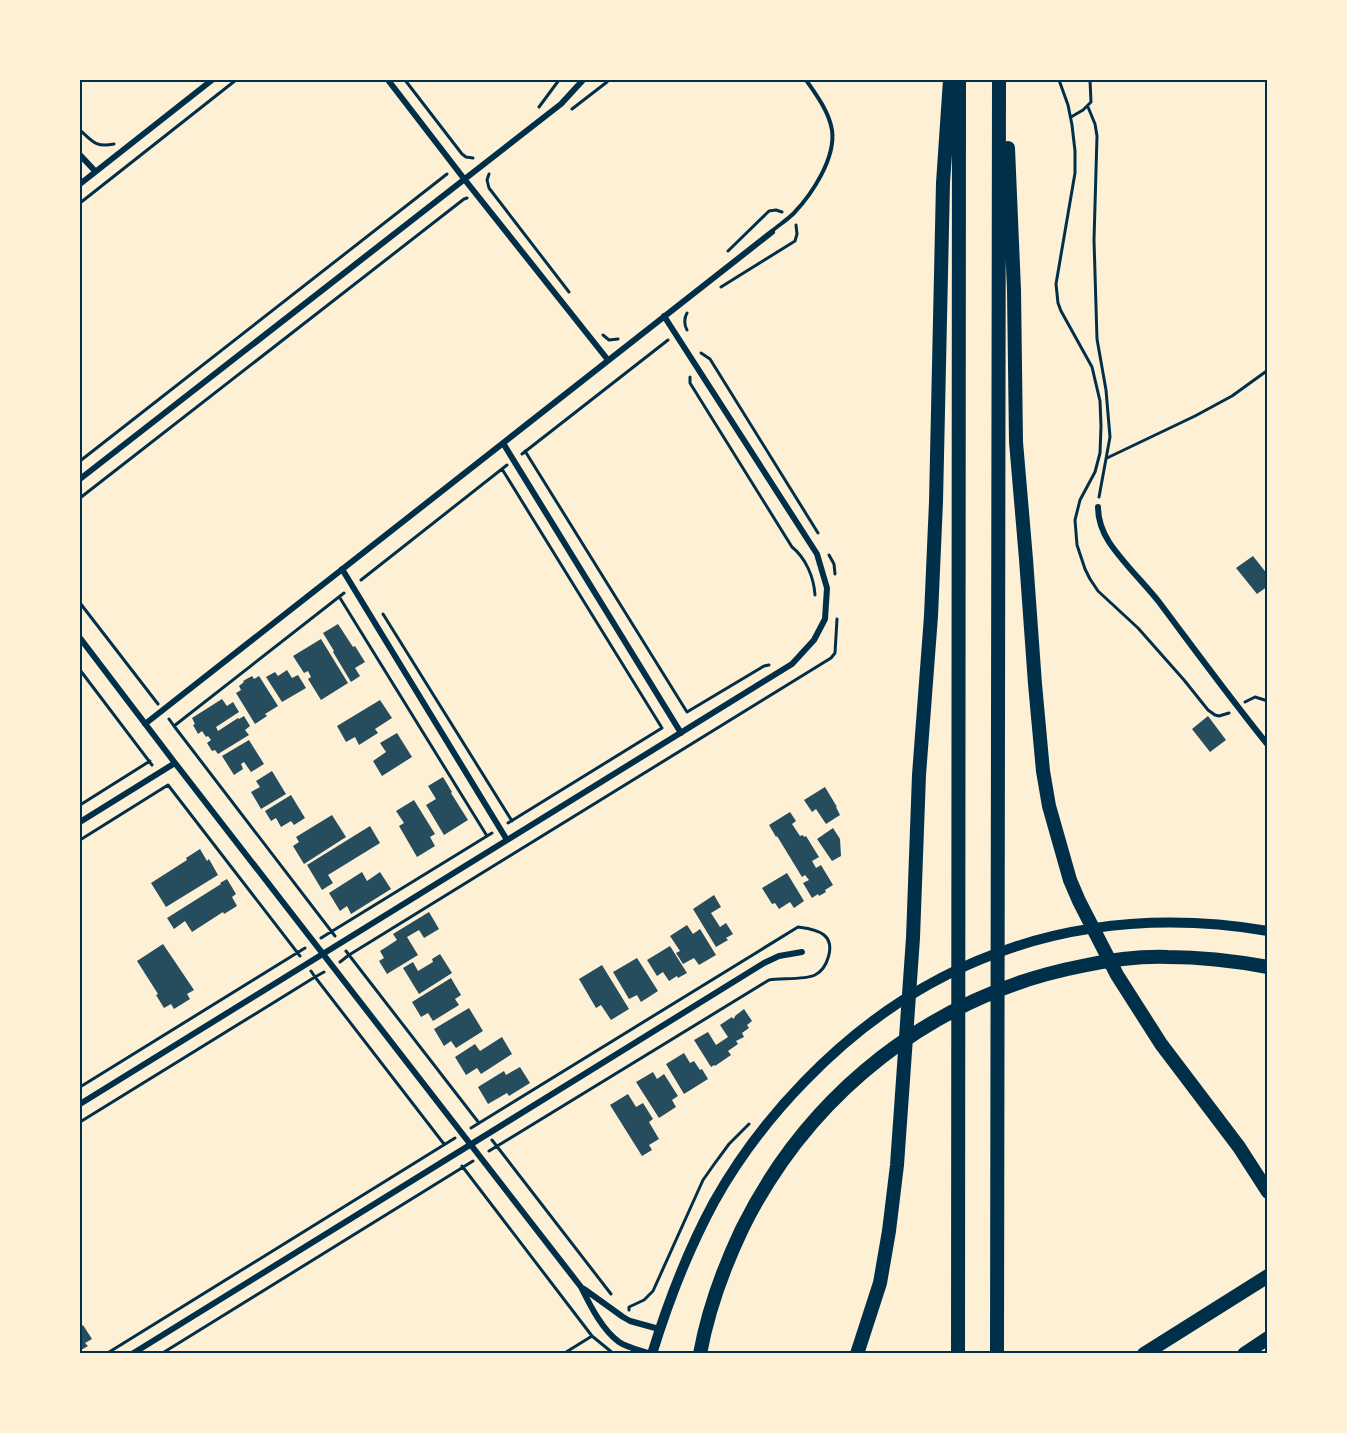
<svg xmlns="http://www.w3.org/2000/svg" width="1347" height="1433" viewBox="0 0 1347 1433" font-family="'PT Sans Narrow',sans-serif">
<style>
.building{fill:#264d5e}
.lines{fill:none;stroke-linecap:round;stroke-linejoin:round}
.path{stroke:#003049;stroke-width:3}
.service{stroke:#003049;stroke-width:4}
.minor{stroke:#003049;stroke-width:6}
.secondary{stroke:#003049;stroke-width:10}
.motorway{stroke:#003049;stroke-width:14}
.neatline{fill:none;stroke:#003049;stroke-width:2}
</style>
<rect width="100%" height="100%" fill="#fdf0d5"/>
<path class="building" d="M1253,556L1268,575V586L1257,594L1236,568Z
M338,624L353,647L355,646L365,662L355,668L360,676L351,682L333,652L334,651L323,633Z
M321,639L348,683L321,700L308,679L311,677L308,671L304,673L293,656Z
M287,670L292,678L298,675L306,688L282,702L266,677L275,672L278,676Z
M252,676L254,679L259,676L278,706L265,714L267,716L255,724L236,693L241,690L239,686L244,682L243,681Z
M222,699L227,706L233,702L239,712L216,727L218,731L238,718L239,719L244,716L250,726L245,730L249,735L218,754L215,750L212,751L207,743L211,740L208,736L206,737L202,731L198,734L193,725L195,724L192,718Z
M380,700L392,718L375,729L378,733L359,745L355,737L346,742L337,726Z
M1208,716L1226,740L1210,752L1192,729Z
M397,733L412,757L382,776L373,761L386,752L380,743Z
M249,740L264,764L251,772L244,762L241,764L243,769L234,775L222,756Z
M272,771L286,794L261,809L251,792L260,787L256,781Z
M443,777L452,792L451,793L468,820L444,835L426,805L436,799L428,786Z
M825,787L837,807H836L840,815L826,824L816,809L812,812L804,800Z
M291,795L305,818L294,825L291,821L281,827L276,818L271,821L265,811Z
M414,800L435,834L430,837L435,846L417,857L399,826L404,823L396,811Z
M790,812L796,821L792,824L800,836L803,835L804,837L806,836L819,857L812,861L816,868L821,865L833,885L825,890L826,892L819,896L818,894L812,898L803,883L809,880L805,875L802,877L777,836L776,837L769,825Z
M332,815L346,837L304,864L293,846L299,842L296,837Z
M370,826L380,843L328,875L333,883L322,890L307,865Z
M833,828L840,839L841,856L832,861L817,839Z
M200,849L207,861L209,859L218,875L166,907L151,883L187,860L186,858Z
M362,872L367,881L380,872L391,889L351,914L347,906L340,911L329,893Z
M787,873L804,901L794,908L790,902L779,909L775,903L772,904L762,888Z
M227,879L236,894L232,897L237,906L224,914L223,912L192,932L185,921L174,929L167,918L221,884L220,883Z
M714,895L721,907L711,913L720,927L726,923L733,934L726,938L728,940L716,947L693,909Z
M429,912L439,929L424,938L419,930L407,937L418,955L387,974L379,961L384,958L380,951L397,940L393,934Z
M687,925L693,934L700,929L716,955L699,965L694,958L683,964L676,953L680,951L670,936Z
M163,944L194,990L187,994L190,999L174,1009L171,1004L164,1008L156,995L158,994L137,961Z
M670,946L687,973L678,978L677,976L669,981L663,972L657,976L647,960Z
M440,954L452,973L419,994L403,968L413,962L418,971L433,962L432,959Z
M637,958L658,991L641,1002L637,995L629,999L613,972Z
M602,965L629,1009L611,1020L601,1005L596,1008L579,979Z
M451,978L461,995L455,999L459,1005L433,1021L428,1013L421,1017L412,1002Z
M469,1008L483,1031L456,1048L451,1041L444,1046L434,1029Z
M744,1009L752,1021L747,1025L749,1028L742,1033L744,1037L736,1041L738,1044L728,1051L731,1055L715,1066L714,1065L711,1067L694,1040L708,1032L716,1045L728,1037L720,1025L732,1017L733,1019L735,1017V1016Z
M502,1037L512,1054L481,1074L477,1068L466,1075L455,1057L475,1044L480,1051Z
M684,1053L690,1063L694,1061L700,1070L702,1069L708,1079L684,1094L666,1064Z
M520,1067L530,1083L509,1096L507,1093L488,1104L478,1087L504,1071L506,1075Z
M653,1072L657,1079L664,1074L678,1096L672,1100L676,1107L659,1118L636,1082Z
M628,1094L636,1107L643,1103L653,1119L649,1122L659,1139L649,1145L652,1150L642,1156L610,1105Z
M83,1325L92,1339L85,1343L88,1346L81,1350L84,1354H80V1328Z"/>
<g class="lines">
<path class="path" d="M405,80L462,154L466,157L473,158
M1059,80L1068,105L1072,125L1075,151V173L1056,284L1058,303L1061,311L1092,367L1100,401L1101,426L1100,453L1095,472L1080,500L1075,520L1077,545L1085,569L1090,579L1098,591L1138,628L1184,680L1208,710L1215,715L1219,716L1229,713
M539,107L559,80
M1088,107L1095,124L1097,136L1094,240L1097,339L1106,390L1110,437L1099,497
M572,109L607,82L608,80
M1071,117L1083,110L1091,102L1090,80
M80,130C92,141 96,148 114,144
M489,174L487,180L489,188L569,292
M80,203L236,80
M728,251L769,211L776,210L782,212
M721,287L795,241L797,234L796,225
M687,330C684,325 684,318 687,313
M603,335L609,340L618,339
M701,353L710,359L818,533
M690,377V383L792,547C806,558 814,578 815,595
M525,451L687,712L764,666L769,665
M522,454L668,340
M1107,458L1195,416L1232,396L1268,370
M80,461L447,174
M502,469L662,728
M80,498L464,199L467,198
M829,555L834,564L835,574
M361,580L507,465
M340,598L487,836
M80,603L158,704
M383,614L512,821
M80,670L152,765
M1245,702L1255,697L1268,701
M169,719L174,726L344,593
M174,726L335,936
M80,805L150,761
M508,823L662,728
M80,840L168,785L300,956
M321,938L492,833
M346,951L349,955L831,658L835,653L837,619
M340,962L349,955L479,1123
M311,971L315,977L324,972
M80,1087L305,948
M80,1122L315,977L444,1144
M471,1128L798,927C806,928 817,929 824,935C836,945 827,969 815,975C805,980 781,978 769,980L489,1151
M492,1140L611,1294
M462,1166L592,1336
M629,1310V1307L644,1300L653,1291L703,1180L715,1163L729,1144L749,1124
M106,1354L455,1138
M161,1354L473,1161
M563,1354L592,1336L614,1354"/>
<path class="service" d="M772,231C779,225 787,220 794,213C812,194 836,158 832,130C829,112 816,94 806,80"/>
<path class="minor" d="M388,80L465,180L608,360
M80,155L95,171
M80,184L212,80
M503,443L681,733
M80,479L561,104L583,80
M1098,507C1098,520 1102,531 1109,542C1123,563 1143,582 1159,602C1195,650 1230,698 1268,745
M342,569L507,840
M80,638L175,763L581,1287C590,1305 602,1330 619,1342C628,1348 640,1350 651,1354
M145,724L772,232
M80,822L175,763
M80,1104L792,664L814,640L825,619L827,588L817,554L664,316
M584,1289L623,1317L630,1321L659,1329
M132,1354L764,963L779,956L802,952"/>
<path class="secondary" d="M652,1354C668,1302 688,1250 714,1202C738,1159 769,1118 804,1082C929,952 1089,901 1268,931"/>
<path class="motorway" d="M1008,148L1014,290L1016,442L1026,559L1035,684L1043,771L1049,806L1070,880L1079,901L1117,975L1161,1044L1239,1147L1268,1192
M700,1354C708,1310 723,1269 742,1229C809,1093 933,995 1082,966C1110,960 1139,956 1168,957C1201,957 1235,961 1268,967
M857,1354L880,1283L889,1231L897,1165L913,938L919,775L931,616L936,502L943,183L950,80
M958,1354C960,929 957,504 959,80
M997,1354L999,80
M1144,1354L1268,1276
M1244,1354L1268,1338"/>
</g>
<rect width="1347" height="1433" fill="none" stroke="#fdf0d5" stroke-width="162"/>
<rect x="81" y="81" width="1185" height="1271" class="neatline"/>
</svg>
